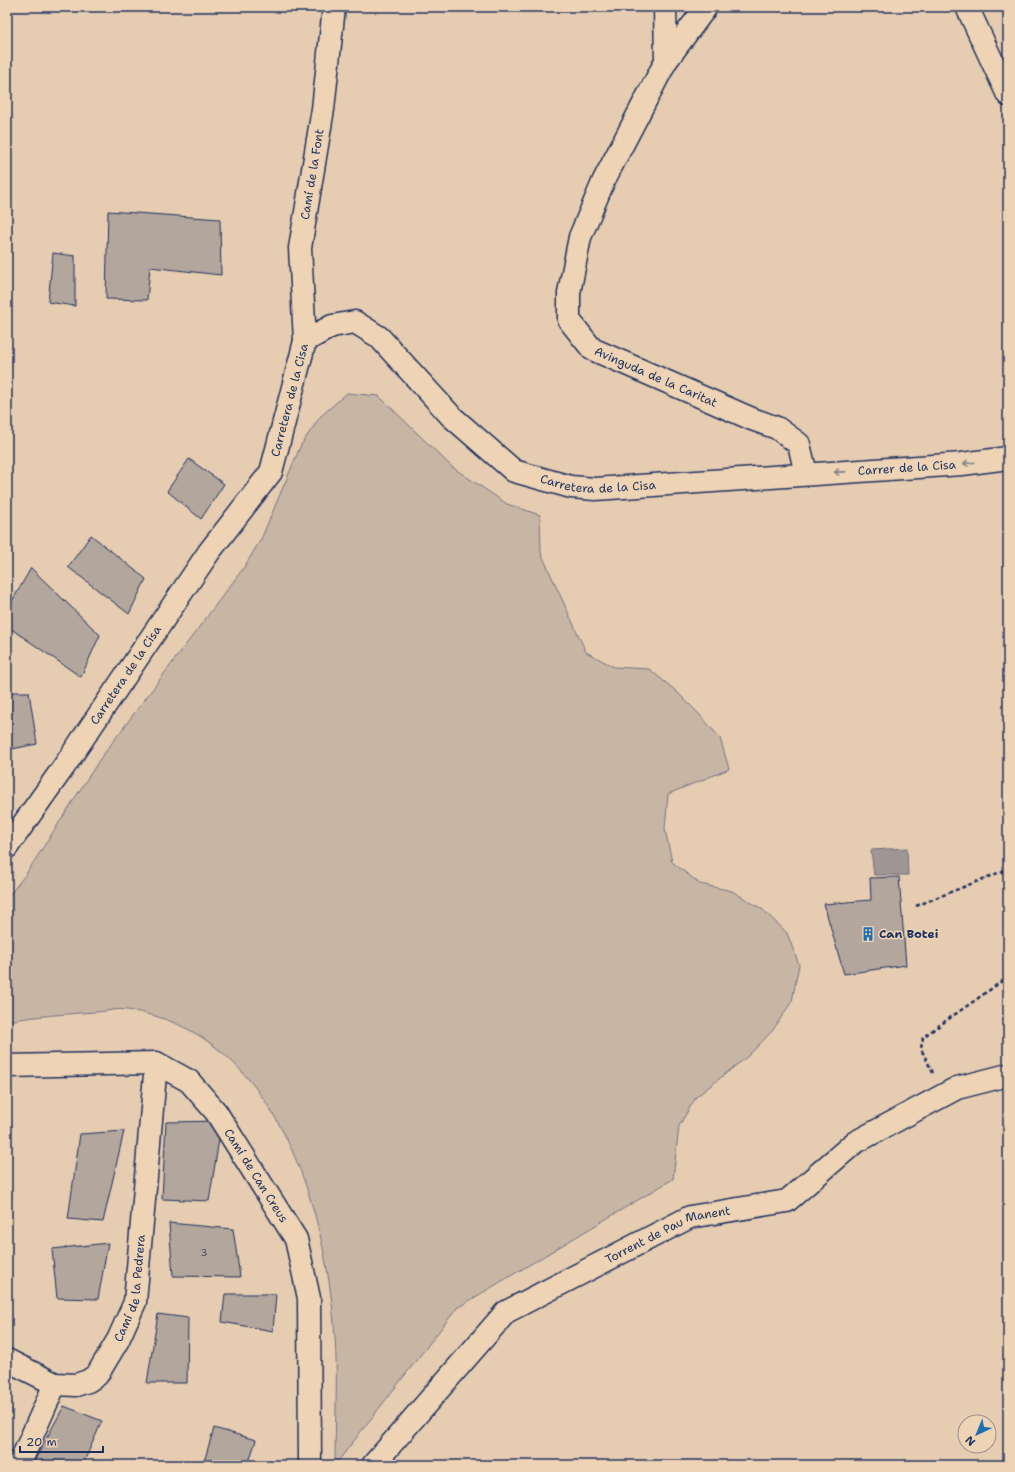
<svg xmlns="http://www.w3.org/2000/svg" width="1015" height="1472" viewBox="0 0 1015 1472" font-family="'Shantell Sans',sans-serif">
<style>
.green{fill:#c8b6a5;stroke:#727282}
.water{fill:#a09695;stroke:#6b6d7f}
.building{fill:#b3a69d;stroke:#1b2f5e}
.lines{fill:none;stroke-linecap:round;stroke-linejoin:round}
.minor-casing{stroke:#1b2f5e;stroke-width:25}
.path{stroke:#1b2f5e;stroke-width:2.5;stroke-dasharray:4 3;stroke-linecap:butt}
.minor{stroke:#eed4b5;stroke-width:22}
.oneway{stroke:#84828a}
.labels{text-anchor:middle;stroke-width:3;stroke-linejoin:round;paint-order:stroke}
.number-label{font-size:10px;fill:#414d6e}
.street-label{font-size:12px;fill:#1b2f5e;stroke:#eed4b5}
.poi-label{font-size:12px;font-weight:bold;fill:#1b2f5e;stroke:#eed4b5;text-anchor:start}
</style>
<rect width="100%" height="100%" fill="#e6cdb2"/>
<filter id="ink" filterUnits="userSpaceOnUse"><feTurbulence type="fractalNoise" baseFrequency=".025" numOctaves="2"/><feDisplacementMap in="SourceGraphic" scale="8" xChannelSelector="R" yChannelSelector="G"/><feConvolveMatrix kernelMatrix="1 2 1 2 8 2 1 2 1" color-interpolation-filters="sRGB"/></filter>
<g filter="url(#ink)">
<path class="green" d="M347,393L379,396L452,467L507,504L540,515L541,553L586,652L614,667L649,669L676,691L699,714L720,738L729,769L668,794L665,829L672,862L700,884L732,891L762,909L787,933L799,965L792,1001L773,1030L748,1056L696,1097L679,1126L673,1179L457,1308L335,1465C335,1423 338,1380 335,1337C327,1210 276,1030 127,1010C117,1008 104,1012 94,1012C65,1014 36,1016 7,1021V898L26,874L100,759L245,566L262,537L301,445L320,417Z"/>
<path class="water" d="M907,848L908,875H874L871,850Z"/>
<path class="building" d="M108,211L220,219L221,275L150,267L147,300L106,299Z
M53,253L75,256V306L48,302Z
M189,459L224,484L201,519L167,491Z
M91,535L146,579L129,614L68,567Z
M31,568L100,635L81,677L7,626V610Z
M7,692H29L37,744L7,750Z
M899,877L906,965L844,974L824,904L871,900L870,878Z
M222,1121L209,1201L162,1199L166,1122Z
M124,1131L103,1222L68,1219L80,1134Z
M169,1223L233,1229L240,1277L173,1276Z
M108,1243L98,1299L57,1298L52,1249Z
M225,1294H276L273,1331L222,1322Z
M158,1314L188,1318L187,1383H147Z
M64,1406L102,1421L83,1464L85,1465H32Z
M214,1428L256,1440L248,1465H203Z"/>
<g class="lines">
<defs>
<g id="minor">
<path d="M665,7L666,61"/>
<path id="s1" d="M706,7L666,61L604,180L580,237L569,293V320L592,349L752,419L777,428L799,444L806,474"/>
<path d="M967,7L1008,95"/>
<path id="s2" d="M305,341L332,326L355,322L379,337L451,416L514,471L571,487L595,489L962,464L1008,458"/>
<path id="s3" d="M7,847L63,768L209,552L271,472L305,341L300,248L323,109L334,7"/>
<path id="s4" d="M7,1066L156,1063L189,1081L216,1112L296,1239L309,1298L310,1465"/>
<path id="s5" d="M7,1360L55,1384L76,1385L88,1381L97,1375L118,1340L135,1302L156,1063"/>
<path d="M19,1465L55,1384"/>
<path id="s6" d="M373,1465L506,1312L690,1217L787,1201L854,1143L957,1088L1008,1075"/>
</g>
</defs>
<use href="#minor" class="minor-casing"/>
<path class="path" d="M916,906L1008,869
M933,1073L921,1049L923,1037L1008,977"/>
<use href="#minor" class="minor"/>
</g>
<defs><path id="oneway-shaft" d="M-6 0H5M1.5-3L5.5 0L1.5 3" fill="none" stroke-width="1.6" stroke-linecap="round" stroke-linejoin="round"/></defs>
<g class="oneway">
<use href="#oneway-shaft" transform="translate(969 463) rotate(173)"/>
<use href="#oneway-shaft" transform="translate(840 472) rotate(176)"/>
</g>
</g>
<defs>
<symbol id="building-bare" viewBox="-9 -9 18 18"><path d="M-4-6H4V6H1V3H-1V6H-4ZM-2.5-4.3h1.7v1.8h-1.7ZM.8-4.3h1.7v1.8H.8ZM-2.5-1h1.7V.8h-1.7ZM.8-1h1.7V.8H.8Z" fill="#1f6fb2" stroke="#eed4b5" stroke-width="2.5" paint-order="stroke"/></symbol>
</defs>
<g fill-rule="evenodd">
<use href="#building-bare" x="858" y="924" width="20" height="20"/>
</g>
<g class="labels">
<g class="number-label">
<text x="204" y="1256">3</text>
</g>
<g class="street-label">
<text dy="4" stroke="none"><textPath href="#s3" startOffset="762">Camí de la Font</textPath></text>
<text dy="4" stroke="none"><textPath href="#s1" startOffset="454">Avinguda de la Caritat</textPath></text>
<text dy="4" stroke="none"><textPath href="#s3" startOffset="533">Carretera de la Cisa</textPath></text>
<text dy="4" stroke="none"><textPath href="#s2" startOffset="669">Carrer de la Cisa</textPath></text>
<text dy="4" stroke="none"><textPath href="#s2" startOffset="359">Carretera de la Cisa</textPath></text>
<text dy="4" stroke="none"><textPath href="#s3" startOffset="209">Carretera de la Cisa</textPath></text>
<text dy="4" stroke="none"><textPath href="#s4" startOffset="303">Camí de Can Creus</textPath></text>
<text dy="4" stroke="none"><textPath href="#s6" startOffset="383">Torrent de Pau Manent</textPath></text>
<text dy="4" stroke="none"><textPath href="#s5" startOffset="193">Camí de la Pedrera</textPath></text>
</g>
<g class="poi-label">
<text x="879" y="938">Can Botei</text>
</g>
</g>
<rect width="1015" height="1472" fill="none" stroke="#eed4b5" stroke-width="24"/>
<rect x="12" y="12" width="991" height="1448" fill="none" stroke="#1b2f5e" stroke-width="1.5" filter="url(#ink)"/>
<g transform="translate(977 1434) rotate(224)"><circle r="19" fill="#eed4b5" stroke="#9a9292"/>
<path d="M0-3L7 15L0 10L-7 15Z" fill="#1f6fb2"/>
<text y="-6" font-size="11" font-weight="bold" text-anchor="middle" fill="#1b2f5e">N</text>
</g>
<path d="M20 1446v6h83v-6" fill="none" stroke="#1b2f5e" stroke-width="2"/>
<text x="26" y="1446" font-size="12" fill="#1b2f5e" stroke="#eed4b5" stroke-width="3" paint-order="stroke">20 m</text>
</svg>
